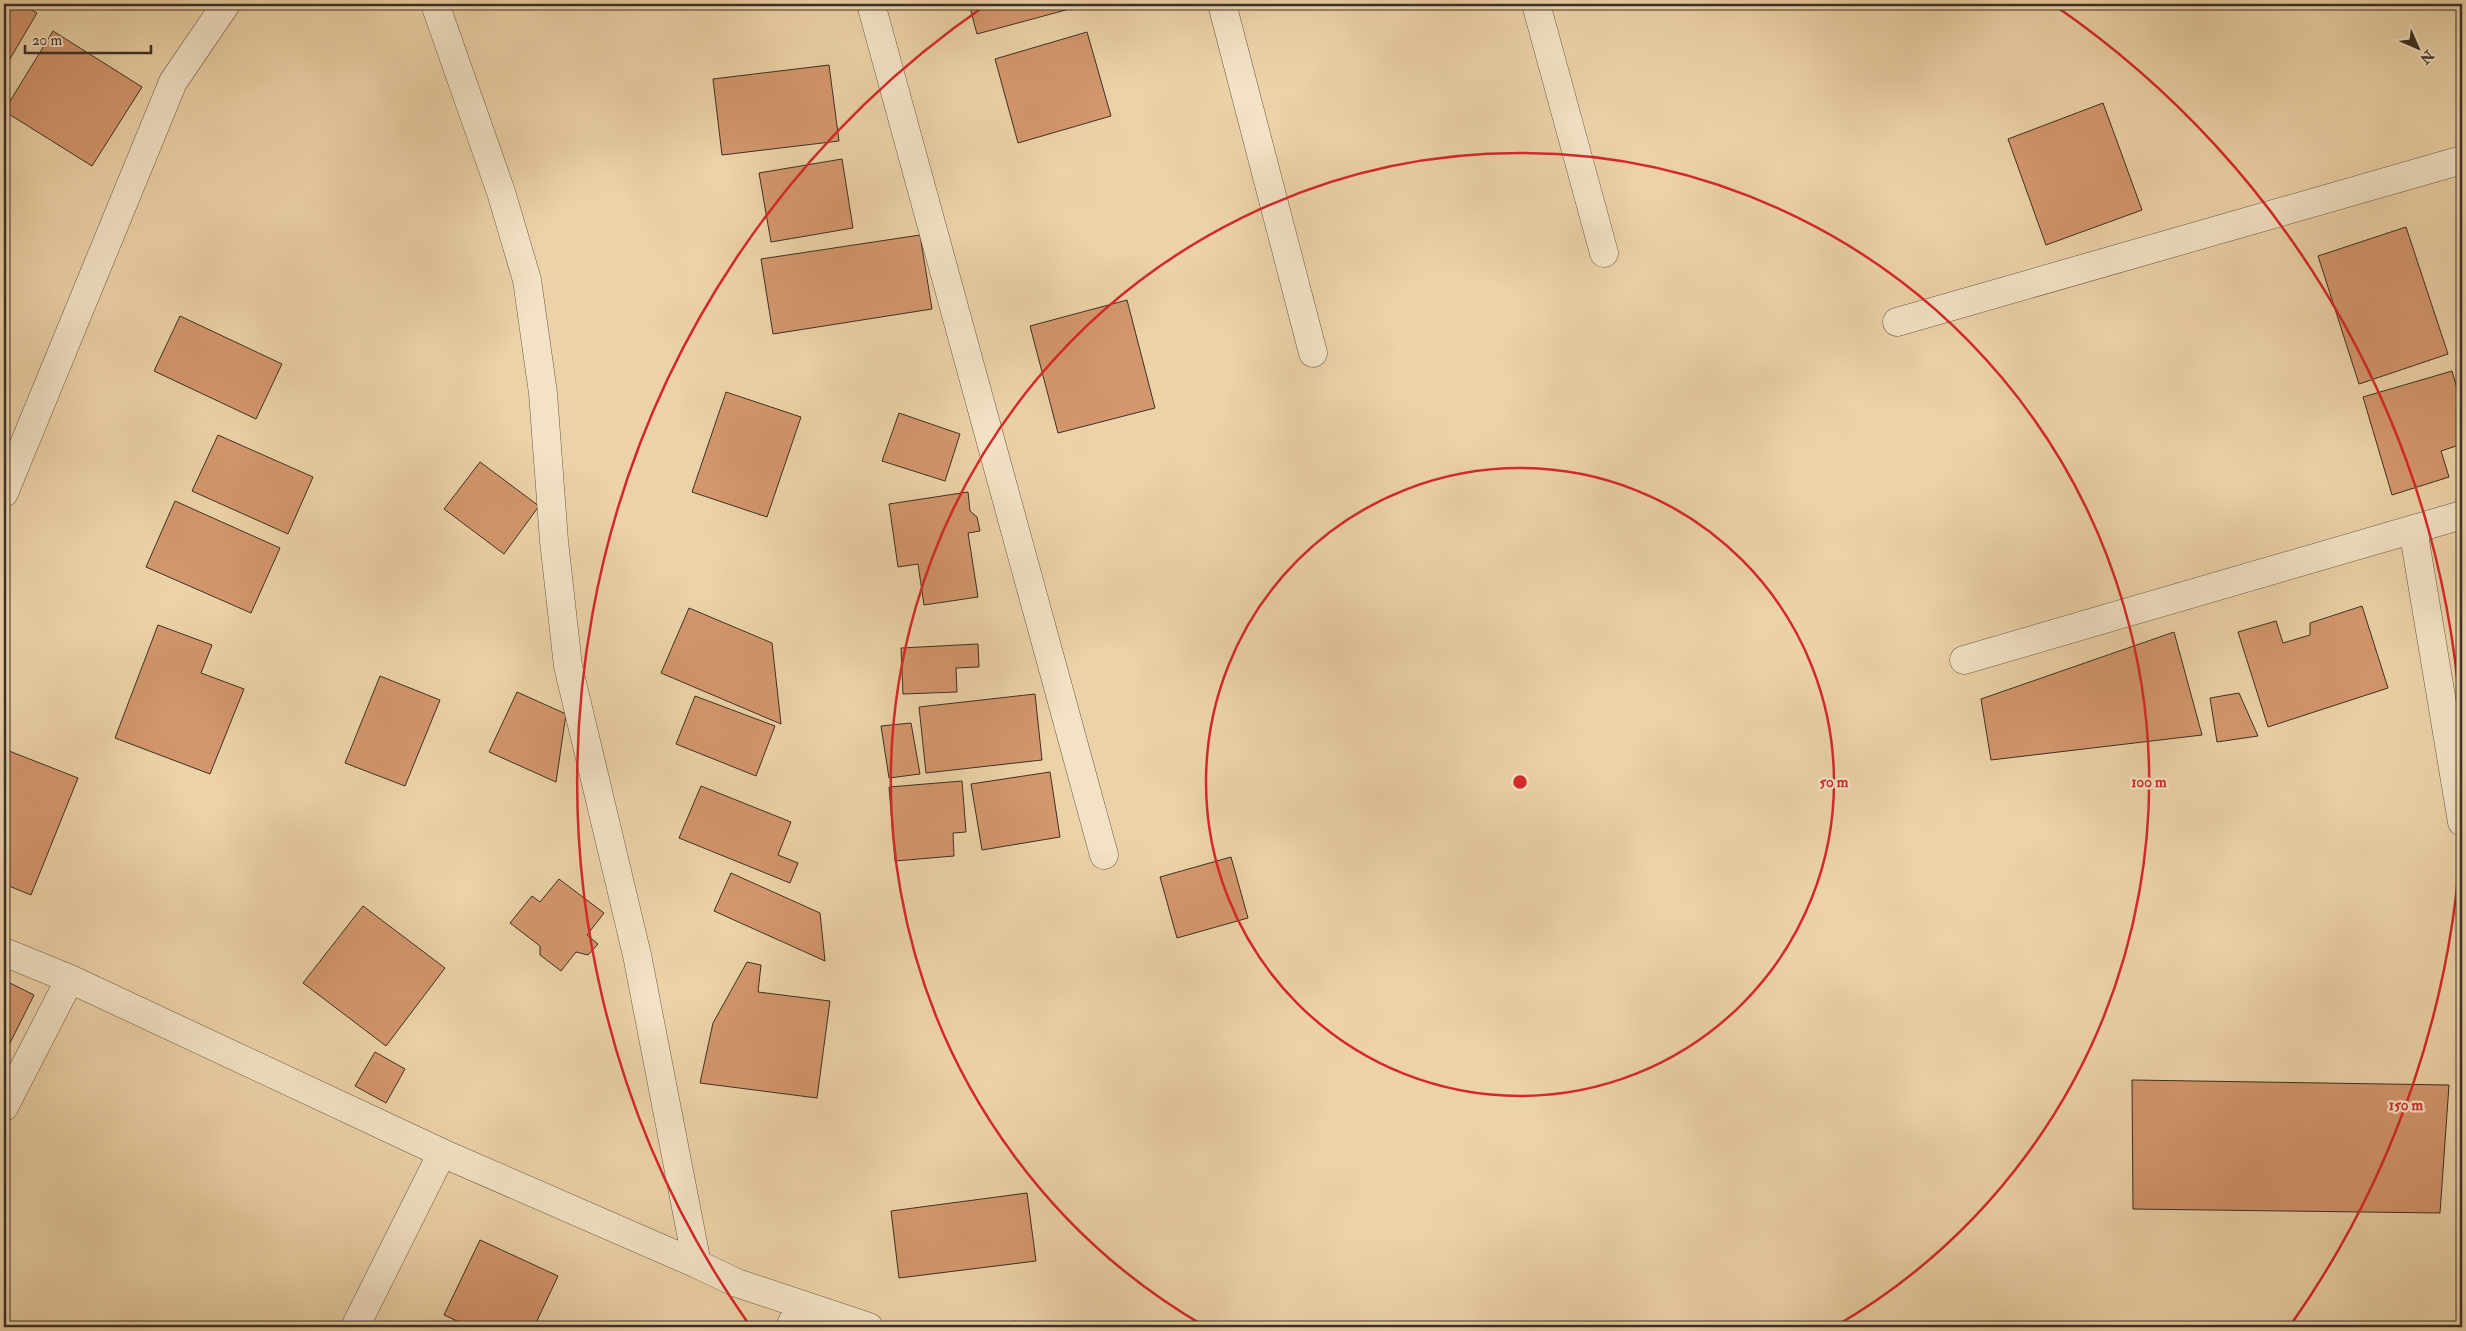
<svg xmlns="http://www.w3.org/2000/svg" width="2466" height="1331" viewBox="0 0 2466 1331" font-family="'IM FELL Double Pica',serif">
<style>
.building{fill:#d4966d;stroke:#3b3025}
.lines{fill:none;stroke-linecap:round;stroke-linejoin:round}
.minor-casing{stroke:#675846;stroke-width:29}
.minor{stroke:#f3e2c6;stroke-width:28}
.ring{fill:none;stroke:#d62828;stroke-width:2.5}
.centre{fill:#d62828;stroke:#f3e2c6;stroke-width:2.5}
.ring-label{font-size:15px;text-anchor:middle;font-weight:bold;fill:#d62828;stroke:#f3e2c6;stroke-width:4.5;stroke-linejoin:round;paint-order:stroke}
</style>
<rect width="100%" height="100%" fill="#ecd2a7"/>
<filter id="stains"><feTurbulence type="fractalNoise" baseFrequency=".004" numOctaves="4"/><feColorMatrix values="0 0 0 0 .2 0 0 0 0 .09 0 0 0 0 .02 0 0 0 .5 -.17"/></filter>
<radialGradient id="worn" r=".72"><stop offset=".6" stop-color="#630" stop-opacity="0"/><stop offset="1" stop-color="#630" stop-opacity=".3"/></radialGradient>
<path class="building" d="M4,4H21L37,13L4,69Z
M969,4H1076L1077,7L977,34Z
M53,31L142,87L92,166L4,111Z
M1087,32L1111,116L1018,143L995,59Z
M829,65L839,141L722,155L713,79Z
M2103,103L2142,210L2046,245L2008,139Z
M842,159L853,228L771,242L759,173Z
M2406,227L2448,354L2359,384L2318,256Z
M920,235L932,309L773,334L761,259Z
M1127,300L1155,408L1058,433L1030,326Z
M180,316L282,364L256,419L154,371Z
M2452,371L2462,406V444L2441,451L2449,477L2392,495L2363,397Z
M726,392L801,417L767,517L692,492Z
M899,413L960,434L945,481L882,461Z
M218,435L313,477L288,534L192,491Z
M480,462L539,506L504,554L444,509Z
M968,492L970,511L977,517L980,531L968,533L978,597L924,605L918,564L898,567L889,504Z
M175,501L280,548L251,613L146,567Z
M2362,606L2388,688L2268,727L2238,632L2276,621L2283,643L2310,635V623Z
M689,608L772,643L781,724L661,673Z
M158,625L212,645L201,673L244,689L210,774L115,738Z
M2174,632L2202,735L1991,760L1981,699Z
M978,644L979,667L956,668L957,692L903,694L901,648Z
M380,676L440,700L405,786L345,763Z
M517,692L566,714L556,782L489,752Z
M2239,693L2258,736L2217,742L2210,698Z
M1035,694L1042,760L926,773L919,707Z
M695,696L775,726L756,776L676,744Z
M911,723L920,774L889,778L881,726Z
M4,749L78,778L31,895L4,884Z
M1050,772L1060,837L982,850L971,784Z
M962,781L966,832L953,833L954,856L895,861L889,787Z
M701,786L791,822L778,855L798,863L790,883L679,838Z
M1231,857L1248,918L1177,938L1160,877Z
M731,873L820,913L825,961L714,911Z
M559,879L604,913L587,935L598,944L588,955L576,952L561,971L540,955V946L510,923L532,896L540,902Z
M363,906L445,968L386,1046L303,983Z
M747,962L761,965L758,992L830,1001L817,1098L700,1083L713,1023Z
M4,980L34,995L4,1055Z
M375,1052L405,1069L386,1103L355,1086Z
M2132,1080L2449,1085L2440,1213L2133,1209Z
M1027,1193L1036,1261L899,1278L891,1211Z
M480,1240L558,1276L534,1327H470L444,1315Z
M1013,1321L1044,1327H1012Z"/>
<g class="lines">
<defs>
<path id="minor" d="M435,4L501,192L527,280L543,393L554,541L568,666L637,955L697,1264
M871,4L1104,855
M1222,4L1313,353
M1536,4L1604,253
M1897,322L2462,160
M4,493L173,82L226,4
M2413,529L2462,822
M1964,660L2462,515
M4,952L70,979L442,1153L697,1264L737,1283L869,1327
M4,1107L70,979
M355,1327L442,1153
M790,1327L801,1305"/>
</defs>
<use href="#minor" class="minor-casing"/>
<use href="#minor" class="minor"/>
</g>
<g class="ring">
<circle cx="1520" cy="782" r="314"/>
<path d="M1206 1327A629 629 0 1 1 1834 1327"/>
<path d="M2462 823A943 943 0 0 1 2292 1323M748 1323A943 943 0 0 1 986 5M2054 5A943 943 0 0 1 2462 741"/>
</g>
<circle cx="1520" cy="782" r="8" class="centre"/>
<g class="ring-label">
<text x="1834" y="787">50 m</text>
<text x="2149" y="787">100 m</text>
<text x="2406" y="1110">150 m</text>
</g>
<rect width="2466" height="1331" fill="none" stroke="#ecd2a7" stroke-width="20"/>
<rect x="5" y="5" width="2456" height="1321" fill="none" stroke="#3b3025" stroke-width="2.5"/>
<rect x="10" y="10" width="2446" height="1311" fill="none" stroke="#3b3025"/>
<g transform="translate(2418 48) rotate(135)" stroke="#f3e2c6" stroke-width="4" paint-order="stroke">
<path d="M0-4L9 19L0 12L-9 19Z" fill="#3b3025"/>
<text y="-8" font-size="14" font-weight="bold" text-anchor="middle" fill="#3b3025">N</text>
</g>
<path d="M25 45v8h126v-8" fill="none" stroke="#3b3025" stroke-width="2.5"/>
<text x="32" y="45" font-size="15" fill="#3b3025" stroke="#f3e2c6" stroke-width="4" paint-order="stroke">20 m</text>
<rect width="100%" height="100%" filter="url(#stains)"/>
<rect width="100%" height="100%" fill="url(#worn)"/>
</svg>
